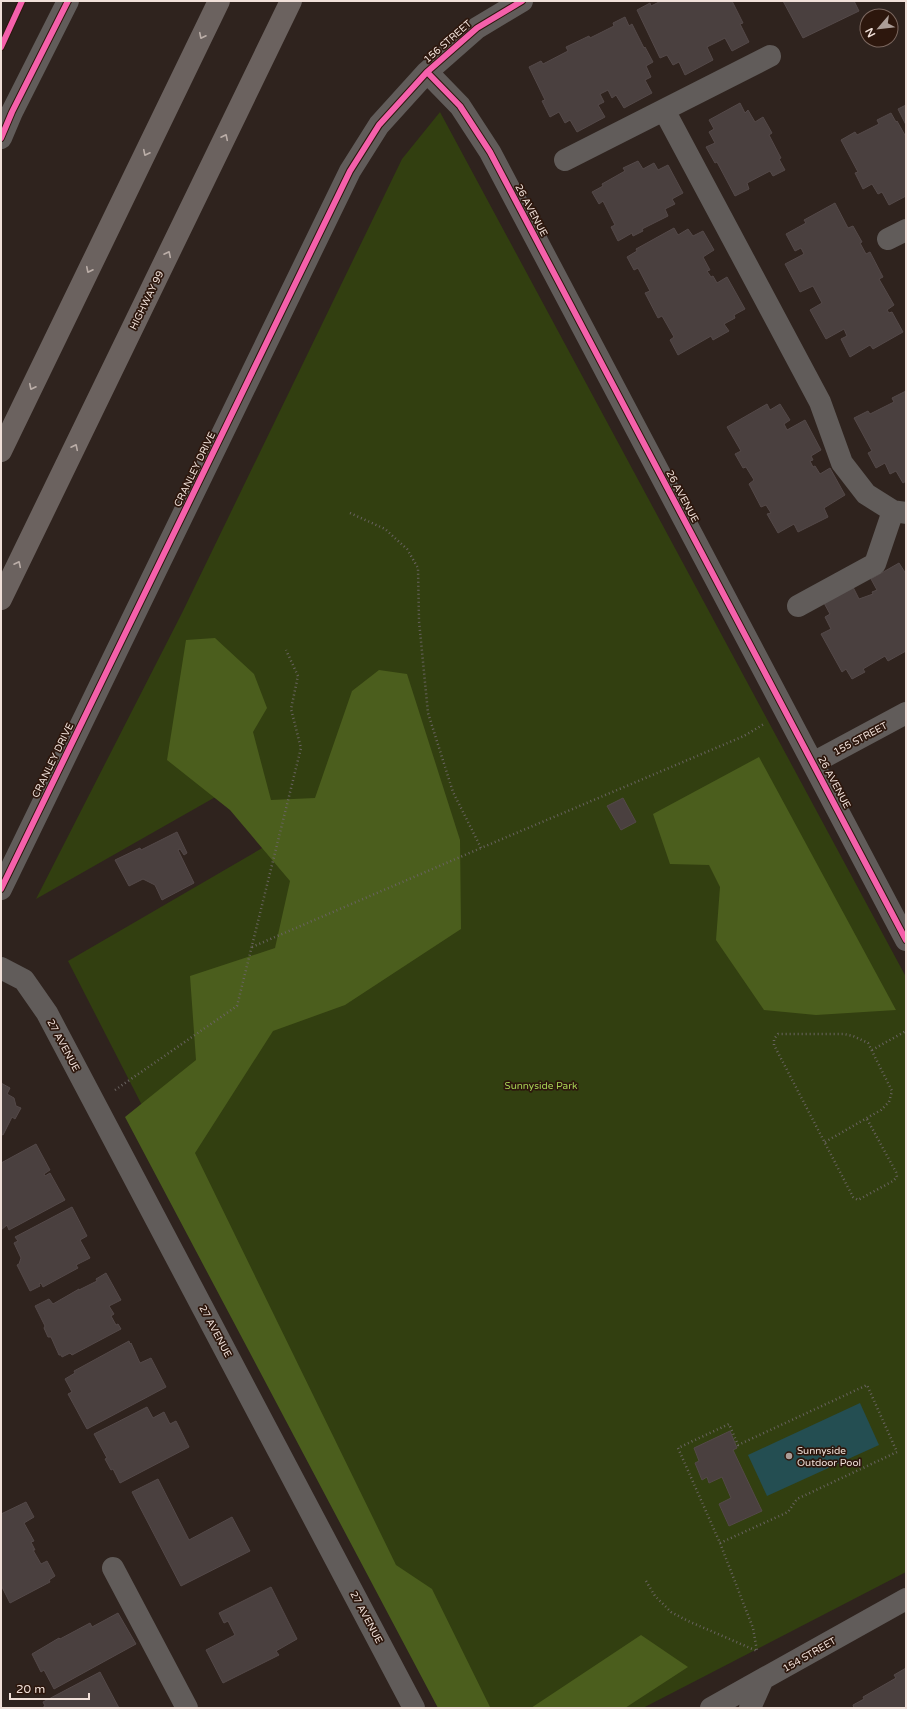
<svg xmlns="http://www.w3.org/2000/svg" width="907" height="1709" viewBox="0 0 907 1709" font-family="'Varela Round',sans-serif">
<style>
.green{fill:#323f10}
.forest{fill:#4b5e1d}
.water{fill:#244e52}
.building{fill:#4a403f;stroke:#544949}
.lines{fill:none;stroke-linecap:round;stroke-linejoin:round}
.path{stroke:#696360;stroke-width:2.5;stroke-dasharray:1 3;stroke-linecap:butt}
.minor{stroke:#615c5a;stroke-width:22}
.highway{stroke:#6b625f;stroke-width:22}
.cycleway-casing{stroke:#2d170d;stroke-width:8}
.cycleway{stroke:#f560ab;stroke-width:6}
.oneway{stroke:#bbaea8}
.poi-dot{fill:#ac9e98;stroke:#2d170d;stroke-width:1.5}
.labels{text-anchor:middle;stroke-width:3.5;stroke-linejoin:round;paint-order:stroke}
.street-label{font-size:10px;fill:#f0e0d9;stroke:#2d170d}
.park-label{font-size:10px;fill:#a6d154;stroke:#2d170d}
.poi-label{font-size:10px;fill:#f0e0d9;stroke:#2d170d;text-anchor:start}
</style>
<rect width="100%" height="100%" fill="#2f231e"/>
<path class="green" d="M440,112L906,977V1572L643,1708H451L68,961L264,847L233,787L36,899L182,613L402,159Z"/>
<path class="forest" d="M215,638L254,674L267,708L253,732L271,800L315,798L352,691L379,670L407,674L460,840L461,929L345,1005L273,1031L195,1153L396,1565L432,1589L490,1707L516,1708H438L125,1117L196,1060L190,976L275,948L290,881L230,810L167,760L186,640Z
M759,757L896,1010L816,1015L764,1010L716,940L720,887L709,865L670,864L653,814Z
M641,1635L688,1667L625,1708H531Z"/>
<path class="water" d="M860,1403L879,1445L767,1496L748,1455Z"/>
<path class="building" d="M661,1H732L743,23L740,24L749,42L732,51L725,38L707,47L713,60L685,75L679,62L673,65L667,55L660,58L637,10L650,3L651,6Z
M783,1H854L859,11L803,38Z
M625,17L629,26L632,24L644,48L645,47L653,62L646,66L651,77L645,80L652,93L624,108L616,95L612,98L608,90L600,94L604,102L598,105L605,117L577,132L570,120L565,123L559,112L550,117L542,101L545,100L529,67L541,61L543,64L568,51L566,47L589,36L590,38L614,26L613,23Z
M740,103L745,113L748,110L755,122L763,117L772,133L769,135L781,158L779,159L785,170L773,176L770,171L747,183L749,189L735,196L717,162L715,163L706,147L715,143L709,132L714,129L709,120Z
M906,105V125L898,109Z
M891,113L896,122L897,121L906,137V196L889,205L882,192L878,194L872,184L863,189L855,173L858,172L841,140L855,132L857,135L879,124L877,120Z
M638,161L643,169L654,163L658,170L668,165L683,193L672,199L675,204L665,209L668,216L642,229L643,231L633,236L632,233L618,241L611,227L615,225L603,201L599,204L592,192L603,186L602,184L625,171L623,168Z
M835,203L848,228L853,226L862,242L860,243L866,254L870,252L883,277L879,279L894,305L887,310L889,313L892,312L903,332L873,349L870,345L850,357L841,339L847,336L844,329L826,339L810,310L822,303L813,286L800,292L785,264L804,254L801,248L795,251L786,234L806,223L804,220Z
M674,228L678,235L688,229L693,236L703,231L714,250L703,257L710,270L707,271L711,277L713,276L717,283L727,277L745,309L734,315L735,318L724,324L729,331L713,340L711,336L678,355L670,340L674,337L662,316L658,318L645,293L650,291L638,268L634,270L627,257L637,251L636,249Z
M906,391V481L903,483L896,471L890,474L885,463L876,468L868,453L872,451L854,418L868,411L870,414L894,402L892,398Z
M767,404L770,410L780,404L790,420L784,424L787,430L805,420L821,450L811,456L813,460L810,461L813,467L815,466L820,474L830,468L845,495L824,508L828,517L798,532L794,524L778,533L767,514L771,513L766,505L761,507L749,484L754,480L746,467L743,468L735,454L741,451L727,427Z
M899,563L906,574V651L888,661L885,656L863,669L865,672L852,679L846,669L842,672L821,634L831,629L825,617L830,614L824,603L853,587L859,599L873,594L872,592L877,590L871,579Z
M623,798L636,822L621,830L607,806Z
M177,832L187,853L184,855L180,849L178,850L194,883L162,900L155,885L143,879L129,886L115,860L140,848L141,850Z
M1,1083L10,1088L7,1094L14,1098L16,1106L21,1108L15,1119L12,1117L3,1135L1,1134Z
M36,1144L50,1170L44,1174L45,1176L50,1173L65,1200L9,1230L7,1225L1,1230V1163Z
M72,1207L87,1236L80,1240L90,1258L76,1265L78,1268L43,1287L41,1283L39,1284L40,1286L30,1291L17,1265L19,1264L21,1258L14,1243L18,1241L15,1237Z
M106,1273L121,1300L109,1306L114,1314L111,1316L116,1325L118,1324L121,1329L72,1355L70,1353L62,1357L61,1355H59L51,1337H48L44,1328L45,1326L35,1306L49,1299L53,1304L79,1289V1290L97,1281L96,1279Z
M129,1341L130,1344L131,1343L140,1363L151,1358L166,1387L87,1429L68,1394L72,1392L65,1379L75,1373L74,1371Z
M147,1407L153,1418L164,1412L170,1424L176,1421L189,1447L120,1483L113,1469L111,1470L105,1459L107,1458L94,1434Z
M730,1431L737,1448L733,1450L762,1511L729,1526L719,1504L731,1498L722,1477L709,1483L707,1477L702,1480L695,1463L699,1461L694,1448Z
M158,1479L189,1540L232,1517L250,1551L181,1586L132,1492Z
M26,1502L34,1517L24,1523L34,1541L31,1542L35,1550H33L41,1564L47,1561L55,1576L49,1580L50,1582L10,1603L1,1585V1514Z
M271,1587L297,1639L276,1651L279,1655L223,1683L206,1650L235,1635L228,1621L224,1623L219,1613Z
M118,1613L136,1644L54,1689L44,1670L41,1672L32,1654L59,1638L60,1639L90,1623L92,1627Z
M906,1668V1708H854L853,1705L864,1699L863,1697L896,1678L894,1675Z
M100,1672L119,1708H42L45,1706L43,1702Z"/>
<g class="lines">
<path class="path" d="M350,513L385,529L407,549L418,568L419,621L428,713L453,792L481,848L744,736L764,724
M252,947L481,848
M872,1050L906,1031
M115,1090L237,1006L301,748L291,709L298,676L286,650
M825,1142L881,1110L889,1102L892,1091L868,1043L853,1036L844,1034H778L774,1039V1045L853,1197L858,1200L893,1181L897,1177L896,1172L867,1119
M720,1543L788,1512L797,1499L897,1452L867,1385L738,1445L729,1424L678,1448L720,1543L753,1628L757,1651
M646,1581L655,1596L671,1612L688,1621L757,1651"/>
<path class="minor" d="M427,72L460,106L490,152L906,940
M664,110L820,402L842,463L866,494L893,511L906,513
M1,138L12,112L68,1
M565,160L770,56
M888,239L906,230
M798,606L875,564L893,511
M813,763L906,713
M1,889L350,171L379,125L427,72L477,28L522,1
M1,968L24,980L47,1013L414,1708
M113,1568L187,1708
M711,1708L906,1599
M750,1708L762,1681"/>
<path class="highway" d="M1,451L219,1
M1,599L291,1"/>
<defs>
<path id="cycleway" d="M1,47L22,1
M427,72L460,106L490,152L906,940
M1,138L12,112L68,1
M1,889L350,171L379,125L427,72L477,28L522,1"/>
</defs>
<use href="#cycleway" class="cycleway-casing"/>
<use href="#cycleway" class="cycleway"/>
</g>
<defs><path id="oneway-chevron" d="M-2-3.5L2.5 0L-2 3.5" fill="none" stroke-width="1.6" stroke-linecap="round" stroke-linejoin="round"/></defs>
<g class="oneway">
<use href="#oneway-chevron" transform="translate(202 36) rotate(116)"/>
<use href="#oneway-chevron" transform="translate(225 137) rotate(-64)"/>
<use href="#oneway-chevron" transform="translate(146 153) rotate(116)"/>
<use href="#oneway-chevron" transform="translate(168 254) rotate(-64)"/>
<use href="#oneway-chevron" transform="translate(89 270) rotate(116)"/>
<use href="#oneway-chevron" transform="translate(32 387) rotate(116)"/>
<use href="#oneway-chevron" transform="translate(75 447) rotate(-64)"/>
<use href="#oneway-chevron" transform="translate(18 564) rotate(-64)"/>
</g>
<circle class="poi-dot" cx="789" cy="1456" r="4"/>
<g class="labels">
<g class="street-label">
<text transform="translate(447 41) rotate(-41)" y="4">156 STREET</text>
<text transform="translate(532 210) rotate(62)" y="4">26 AVENUE</text>
<text transform="translate(146 300) rotate(-64)" y="4">HIGHWAY 99</text>
<text transform="translate(194 469) rotate(-64)" y="4">CRANLEY DRIVE</text>
<text transform="translate(683 496) rotate(62)" y="4">26 AVENUE</text>
<text transform="translate(860 738) rotate(-28)" y="4">155 STREET</text>
<text transform="translate(52 760) rotate(-64)" y="4">CRANLEY DRIVE</text>
<text transform="translate(835 782) rotate(62)" y="4">26 AVENUE</text>
<text transform="translate(64 1045) rotate(62)" y="4">27 AVENUE</text>
<text transform="translate(216 1331) rotate(62)" y="4">27 AVENUE</text>
<text transform="translate(367 1617) rotate(62)" y="4">27 AVENUE</text>
<text transform="translate(809 1654) rotate(-30)" y="4">154 STREET</text>
</g>
<g class="park-label">
<text x="541" y="1089">Sunnyside Park</text>
</g>
<g class="poi-label">
<text x="797" y="1454">Sunnyside<tspan x="797" dy="12">Outdoor Pool</tspan></text>
</g>
</g>
<rect width="907" height="1709" fill="none" stroke="#f0e0d9" stroke-width="4"/>
<g transform="translate(879 28) rotate(242)"><circle r="19" fill="#2d170d" stroke="#7b675f"/>
<path d="M0-3L7 15L0 10L-7 15Z" fill="#ac9e98"/>
<text y="-6" font-size="11" font-weight="bold" text-anchor="middle" fill="#f0e0d9">N</text>
</g>
<path d="M10 1693v6h79v-6" fill="none" stroke="#f0e0d9" stroke-width="2"/>
<text x="16" y="1693" font-size="12" fill="#f0e0d9" stroke="#2d170d" stroke-width="3" paint-order="stroke">20 m</text>
</svg>
